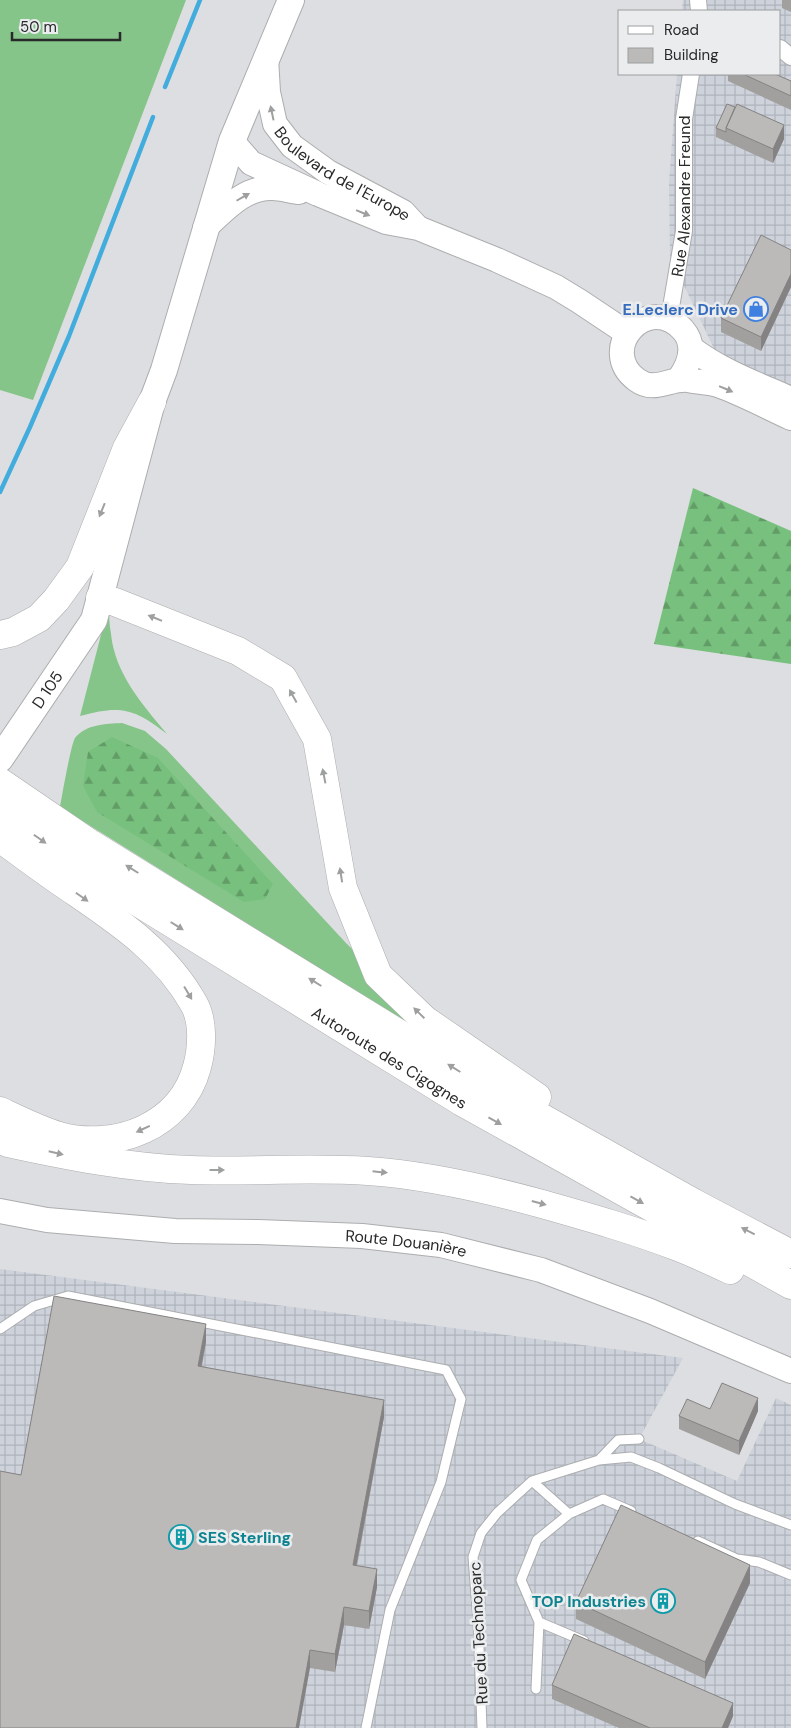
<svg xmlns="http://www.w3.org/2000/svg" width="791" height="1728" viewBox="0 0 791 1728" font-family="'DM Sans',sans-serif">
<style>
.industrial{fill:url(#industrial-grid)}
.grass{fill:#85c589}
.forest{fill:url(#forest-firs)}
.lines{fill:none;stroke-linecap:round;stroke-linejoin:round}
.stream{stroke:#42acdd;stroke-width:4.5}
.lane-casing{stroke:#acadaf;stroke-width:11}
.street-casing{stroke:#acadaf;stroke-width:18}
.secondary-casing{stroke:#acadaf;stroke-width:26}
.primary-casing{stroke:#acadaf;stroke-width:28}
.highway-casing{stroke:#acadaf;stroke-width:29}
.lane{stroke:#fff;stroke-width:9}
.street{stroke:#fff;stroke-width:16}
.secondary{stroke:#fff;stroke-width:24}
.primary{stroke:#fff;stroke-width:26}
.highway{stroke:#fff;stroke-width:28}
.wall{fill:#a2a09f}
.shaded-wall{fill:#848282}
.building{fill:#bcbab9;stroke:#848282}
.oneway{fill:#9e9f9f}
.labels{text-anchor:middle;stroke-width:5;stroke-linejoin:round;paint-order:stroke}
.street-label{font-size:16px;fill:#282929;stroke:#eaecee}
.shop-label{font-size:16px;font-weight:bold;fill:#366cbe;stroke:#eaecee;text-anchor:end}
.culture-label{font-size:16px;font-weight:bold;fill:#0d838f;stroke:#eaecee;text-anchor:start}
</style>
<defs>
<pattern id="industrial-grid" width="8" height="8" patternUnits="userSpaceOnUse" patternTransform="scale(1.25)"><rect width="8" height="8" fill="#cdd2db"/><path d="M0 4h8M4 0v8" fill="none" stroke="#b0b4bc"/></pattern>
<pattern id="forest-firs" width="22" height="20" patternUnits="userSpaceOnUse" patternTransform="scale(1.25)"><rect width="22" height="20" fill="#77c07d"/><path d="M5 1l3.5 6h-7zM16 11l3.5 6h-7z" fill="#629c66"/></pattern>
</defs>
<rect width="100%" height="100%" fill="#dddee1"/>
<path class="industrial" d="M683,0H791V391L717,355L670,256L669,183L677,74H780V11H682Z
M0,1269L683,1358L639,1439L737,1481L776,1398L791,1405V1728H0Z"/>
<path class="grass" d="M0,0H186L33,400L0,390Z
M109,604C109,614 109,624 111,634C115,674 143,705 167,734C134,708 120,705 80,716Z
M122,723L145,731L166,749L346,943L417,1014L479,1068L60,807C62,796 71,744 75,738C86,724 106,724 122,723Z"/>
<path class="forest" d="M693,488L791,531V664L654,644Z
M112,737L158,758L273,884L265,899L244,902L97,812L83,786L88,752Z"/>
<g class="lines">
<path class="stream" d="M165,87L200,0
M0,492L30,427L69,336L153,117"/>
<defs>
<path id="lane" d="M0,1329L34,1306L68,1296L446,1370L461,1399L441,1482L390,1610L366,1728
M599,1460L631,1457L659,1468L735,1504L791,1525
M532,1481L569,1514
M698,1541L737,1559L759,1562L791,1575
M584,1641L539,1622L521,1580L537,1540L569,1514L603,1499L631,1511
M536,1689L539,1622
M482,1728L478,1621L473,1557L481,1533L497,1513L532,1481L599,1460L618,1440L639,1439"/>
<g id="street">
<path d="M698,0L699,11"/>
<path d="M780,48L791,57"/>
<path id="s1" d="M669,319L684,231V119L691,74"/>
</g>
<g id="secondary">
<path id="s2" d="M266,58L268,92L275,124L292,146L328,172L403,212L416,226"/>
<path d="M232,141L251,163L318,194L386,222L418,228L497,260L556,287L579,301L627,333"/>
<path d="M205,228C224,211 244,187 272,188C281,188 290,191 299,192"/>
<path d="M691,348C721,371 757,384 791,399"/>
<path d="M679,379C689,365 697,346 683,330C647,291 596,350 637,380C655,393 669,378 688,380C697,382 708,382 718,385C743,394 767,407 791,418"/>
<path id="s3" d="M0,1211L47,1220L175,1231L258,1232L362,1236L441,1245L541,1270L650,1311L791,1371"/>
</g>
<g id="primary">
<path id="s4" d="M0,759L94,620L152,402L164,370L232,141L291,0"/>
</g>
<g id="highway">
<path d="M100,598L115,602L238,651L283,678L317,739L343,888L378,975L425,1020L537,1097"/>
<path d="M0,635L13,632L39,618L56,600L80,567L127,448L152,402"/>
<path d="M0,782L91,844L471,1078L694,1203L791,1254"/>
<path id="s5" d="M0,811L79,866L462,1102L791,1285"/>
<path d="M0,838C23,855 47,873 71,889C119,922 165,952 194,1004C204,1022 202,1049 197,1067C181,1127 115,1151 59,1136C39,1130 19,1120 0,1111"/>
<path d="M0,1139L8,1143C68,1156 129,1168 191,1170C250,1172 309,1167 368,1171C427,1175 484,1188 542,1204C588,1217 634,1230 678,1247C696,1254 713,1262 730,1270"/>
</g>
</defs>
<use href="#lane" class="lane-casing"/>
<use href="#street" class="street-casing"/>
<use href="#secondary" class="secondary-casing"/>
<use href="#primary" class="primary-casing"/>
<use href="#highway" class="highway-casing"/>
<use href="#lane" class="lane"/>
<use href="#street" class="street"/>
<use href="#secondary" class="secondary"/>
<use href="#primary" class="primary"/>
<use href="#highway" class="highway"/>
</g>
<path class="wall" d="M782,0H791V12L782,8Z
M728,74H775L791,81V110L728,81Z
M727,104L784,139L773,163L716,137V128Z
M791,250V287L761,351L721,332V318Z
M206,1342L202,1366L384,1417L357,1566L377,1587L369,1629L344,1625L335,1672L310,1668L21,1475Z
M710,1409L758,1411L739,1455L679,1429V1416Z
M750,1583L705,1679L576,1619V1602Z
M552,1685L733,1716L728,1728H619L552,1699Z"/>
<path class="shaded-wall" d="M784,125V139L773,163V149Z
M791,274V287L761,351V337Z
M206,1324V1342L198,1383V1366Z
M758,1398V1411L739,1455V1441Z
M384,1400V1417L353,1583V1565Z
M750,1565V1583L705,1679V1662Z
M377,1569V1587L369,1629V1611Z
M344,1607V1625L335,1672V1654Z
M310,1650V1668L299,1728H296Z
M733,1703V1716L728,1728H722Z"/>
<path class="building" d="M743,74H775L791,81V96Z
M727,104L735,107L726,128V132L716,128Z
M737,104L784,125L773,149L726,128Z
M761,235L791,250V274L761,337L721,318Z
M54,1296L206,1324L198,1366L384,1400L353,1565L377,1569L369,1611L344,1607L335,1654L310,1650L296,1728H0V1471L21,1475Z
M722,1383L758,1398L739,1441L679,1416L687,1399L710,1409Z
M621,1505L750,1565L705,1662L576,1602Z
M574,1634L733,1703L722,1728H650L552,1685Z"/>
<defs><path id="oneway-solid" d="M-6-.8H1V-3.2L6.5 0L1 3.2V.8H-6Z" transform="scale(1.25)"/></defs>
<g class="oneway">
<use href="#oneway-solid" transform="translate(272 113) rotate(-102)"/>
<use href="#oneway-solid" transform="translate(243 197) rotate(-30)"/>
<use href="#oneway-solid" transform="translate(363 213) rotate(22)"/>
<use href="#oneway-solid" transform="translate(726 389) rotate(23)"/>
<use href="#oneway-solid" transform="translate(102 510) rotate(112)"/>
<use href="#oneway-solid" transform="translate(155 618) rotate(-158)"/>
<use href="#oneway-solid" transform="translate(293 696) rotate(-119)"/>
<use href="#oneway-solid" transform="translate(324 776) rotate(-101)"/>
<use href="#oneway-solid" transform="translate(40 839) rotate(35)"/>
<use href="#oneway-solid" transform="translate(132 869) rotate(-148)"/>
<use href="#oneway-solid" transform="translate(341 875) rotate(-99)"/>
<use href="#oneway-solid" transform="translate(82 897) rotate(35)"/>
<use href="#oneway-solid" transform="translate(177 926) rotate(32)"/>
<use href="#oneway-solid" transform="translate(315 982) rotate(-148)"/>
<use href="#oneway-solid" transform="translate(188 993) rotate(59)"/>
<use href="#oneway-solid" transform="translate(419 1013) rotate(-136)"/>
<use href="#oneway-solid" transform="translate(454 1068) rotate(-148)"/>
<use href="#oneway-solid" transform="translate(495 1121) rotate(29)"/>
<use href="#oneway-solid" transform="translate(143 1129) rotate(155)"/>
<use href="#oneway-solid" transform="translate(56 1153) rotate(13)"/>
<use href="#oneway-solid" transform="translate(217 1170)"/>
<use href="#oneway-solid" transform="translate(380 1172) rotate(6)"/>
<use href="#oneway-solid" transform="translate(637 1200) rotate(29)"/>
<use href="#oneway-solid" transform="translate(539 1203) rotate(15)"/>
<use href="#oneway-solid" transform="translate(748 1231) rotate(-153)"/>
</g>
<defs>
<symbol id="shop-ring" viewBox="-11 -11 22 22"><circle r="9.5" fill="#eaecee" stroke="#3f7fe0" stroke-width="1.5"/><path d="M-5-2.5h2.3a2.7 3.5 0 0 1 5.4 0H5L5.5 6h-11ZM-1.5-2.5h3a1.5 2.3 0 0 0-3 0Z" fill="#3f7fe0"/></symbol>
<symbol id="building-ring" viewBox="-11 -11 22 22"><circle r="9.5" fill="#eaecee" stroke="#0f9aa8" stroke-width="1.5"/><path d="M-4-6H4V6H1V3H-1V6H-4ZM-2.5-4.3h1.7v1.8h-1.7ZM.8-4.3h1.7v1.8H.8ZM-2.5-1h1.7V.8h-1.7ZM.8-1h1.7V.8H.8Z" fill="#0f9aa8"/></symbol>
</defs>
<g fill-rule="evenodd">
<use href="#shop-ring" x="742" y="295" width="28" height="28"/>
<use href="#building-ring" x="167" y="1523" width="28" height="28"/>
<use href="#building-ring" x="649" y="1587" width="28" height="28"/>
</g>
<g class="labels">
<g class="street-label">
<text dy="6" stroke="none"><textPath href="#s2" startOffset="152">Boulevard de l'Europe</textPath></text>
<text dy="6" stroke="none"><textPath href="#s1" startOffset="124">Rue Alexandre Freund</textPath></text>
<text dy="6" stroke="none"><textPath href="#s4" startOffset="84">D 105</textPath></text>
<text dy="6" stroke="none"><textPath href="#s5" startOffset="461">Autoroute des Cigognes</textPath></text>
<text dy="6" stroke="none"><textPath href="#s3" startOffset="408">Route Douanière</textPath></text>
<text transform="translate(478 1633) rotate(-93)" y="6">Rue du Technoparc</text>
</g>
<g class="shop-label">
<text x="738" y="315">E.Leclerc Drive</text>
</g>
<g class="culture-label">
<text x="198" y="1543">SES Sterling</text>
<text x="646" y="1607" text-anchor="end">TOP Industries</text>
</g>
</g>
<rect x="618" y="10" width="162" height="65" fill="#eaecee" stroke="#9c9e9f"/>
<rect x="628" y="26" width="25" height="8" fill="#ffffff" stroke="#9c9e9f"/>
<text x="664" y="35" font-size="15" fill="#282929">Road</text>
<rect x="628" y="48" width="25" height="15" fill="#bcbab9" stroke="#9c9e9f"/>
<text x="664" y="60" font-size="15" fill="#282929">Building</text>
<path d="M12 32v8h108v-8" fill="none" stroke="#282929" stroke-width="2.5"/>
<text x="20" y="32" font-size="15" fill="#282929" stroke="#eaecee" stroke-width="4" paint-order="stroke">50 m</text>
</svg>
